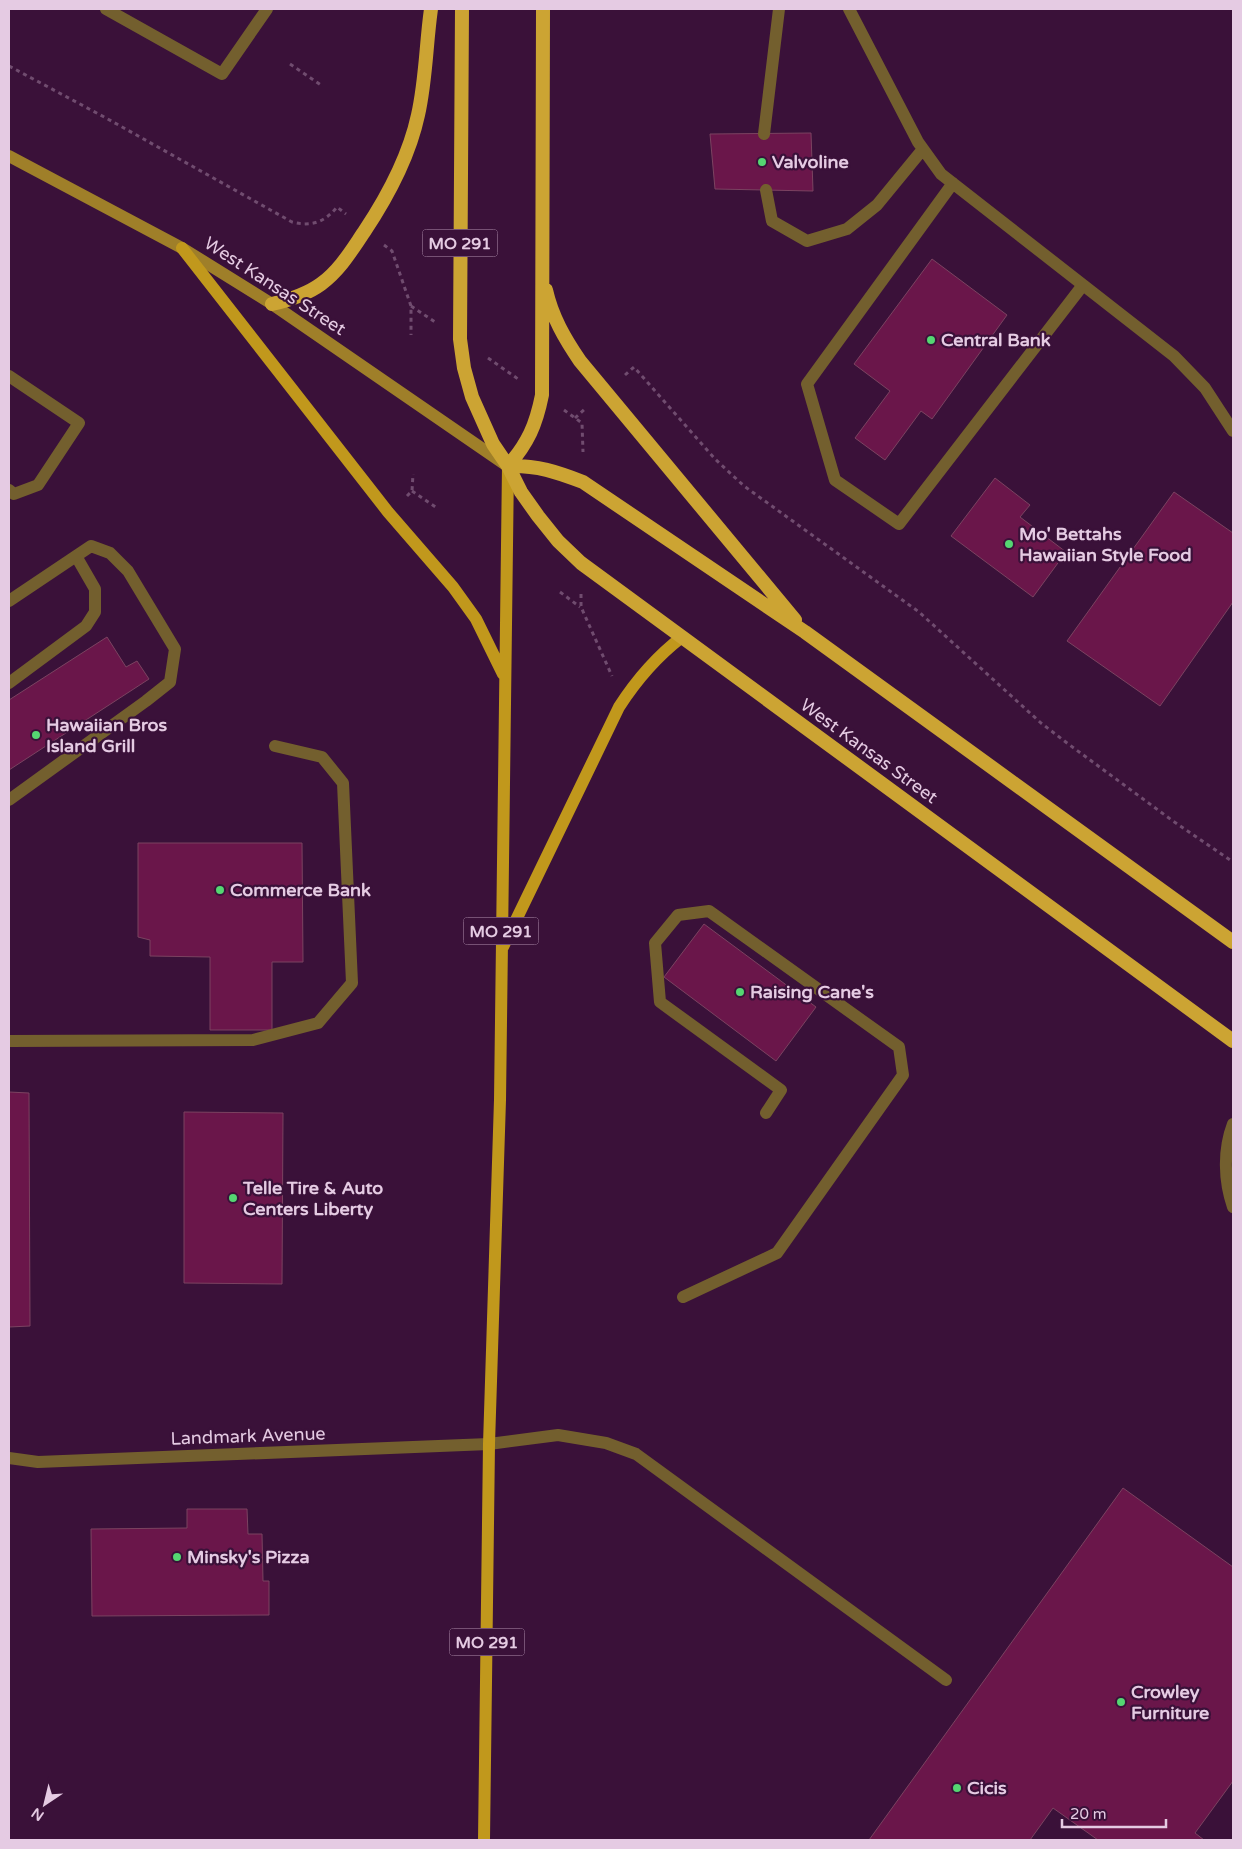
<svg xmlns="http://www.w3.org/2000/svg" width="1242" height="1849" viewBox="0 0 1242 1849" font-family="'Varela Round',sans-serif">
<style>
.building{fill:#6a164a;stroke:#7b4361}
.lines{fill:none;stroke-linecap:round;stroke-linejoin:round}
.path{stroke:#704c6f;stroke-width:3;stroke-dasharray:4 4;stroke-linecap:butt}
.service{stroke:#735f2e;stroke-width:12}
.minor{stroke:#735f2e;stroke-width:12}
.secondary{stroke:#9f7f29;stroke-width:12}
.primary{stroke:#c1981c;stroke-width:12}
.trunk{stroke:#cca433;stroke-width:14}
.poi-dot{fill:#55d672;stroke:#3a1139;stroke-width:2}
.labels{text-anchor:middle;stroke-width:4.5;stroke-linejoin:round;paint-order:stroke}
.shield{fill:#3a1139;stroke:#b293b0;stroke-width:1}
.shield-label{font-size:16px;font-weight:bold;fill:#e5cbe3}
.poi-label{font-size:18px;font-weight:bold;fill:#e5cbe3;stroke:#3a1139;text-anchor:start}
.street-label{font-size:18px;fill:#e5cbe3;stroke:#3a1139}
</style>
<rect width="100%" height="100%" fill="#3a1139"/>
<path class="building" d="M811,133L813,191L715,189L710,134Z
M932,259L1007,315L932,419L921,411L885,460L855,438L890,391L854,364Z
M995,478L1030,505L1020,517L1066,552L1033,597L951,536Z
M1174,492L1233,533V602L1160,706L1067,641Z
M107,637L126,667L137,661L149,679L9,770V700Z
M138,843H302L303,962H272V1030H210V957L150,956V940L138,937Z
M704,924L816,1007L776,1061L664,977Z
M9,1092L29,1093L30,1326L9,1327Z
M184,1112L283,1113L282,1284L184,1283Z
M1123,1488L1233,1567V1781L1195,1833L1204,1840H1098L1053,1808L1030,1840H869Z
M187,1509H247L248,1534H262L263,1581H269V1615L92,1616L91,1529L187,1528Z"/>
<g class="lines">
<path class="path" d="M290,64L321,85
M9,66L106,118L292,222C311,227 325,222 337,207L346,214
M384,245L392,251L411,306V335
M411,306L435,322
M488,358L518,379
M625,375L634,367L715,459L744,486L919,612L1041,723L1067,743L1173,821L1233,862
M564,410L582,423L583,452
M575,418L586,408
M412,491L437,508
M407,496L412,491L413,474
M560,592L580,607
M581,594V607L612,676"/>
<path class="service" d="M106,9L222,74L267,9
M849,9L918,142L941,174L1174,356L1205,388L1233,431
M764,134L779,9
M953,183L807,384L835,480L899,524L1083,285
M766,190L772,221L807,241L847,229L877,205L923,149
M9,376L79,423L38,485L14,494L9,490
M9,601L91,546L110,553L128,571L175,649L170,682L146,701L9,800
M9,683L86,626L95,612V589L76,556
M9,1041L253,1040L318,1023L352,983L343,783L322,757L275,746
M1233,1124C1223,1150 1224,1181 1233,1207
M683,1297L777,1253L903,1075L899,1047L709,911L678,915L655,943L660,1002L781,1090L766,1113
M489,1444L558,1435L606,1443L636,1454L946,1680"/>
<path class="minor" d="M9,1458L38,1462L489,1444"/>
<path class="secondary" d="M9,156L182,248L272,304L506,465"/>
<path class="primary" d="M182,248L388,512L453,587L476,619L503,674
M503,947L619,707C637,679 656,657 682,637
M484,1840L489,1444L500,1100L508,466"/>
<path class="trunk" d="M462,9L460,339L464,368L472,397L493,444L508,466L521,492L538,516L558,541L581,563L1233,1041
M546,290C552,317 565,339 580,361L795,620
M272,304C289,300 306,295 321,284C340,270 351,251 364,232C388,196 409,157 418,115C426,80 426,44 431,9
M508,466C537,465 557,472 583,482L805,632L1233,942
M508,466C528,443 536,425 542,395L543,9"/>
</g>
<g class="poi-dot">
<circle cx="762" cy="162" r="5"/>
<circle cx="931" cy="340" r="5"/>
<circle cx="1009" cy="544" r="5"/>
<circle cx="36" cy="735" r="5"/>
<circle cx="220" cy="890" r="5"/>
<circle cx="740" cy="992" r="5"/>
<circle cx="233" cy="1198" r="5"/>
<circle cx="177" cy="1557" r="5"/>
<circle cx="1121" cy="1702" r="5"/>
<circle cx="957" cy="1788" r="5"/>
</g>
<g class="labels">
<g class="shield">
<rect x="422.5" y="229.5" width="75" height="27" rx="4"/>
<rect x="463.5" y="917.5" width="75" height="27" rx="4"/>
<rect x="449.5" y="1628.5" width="75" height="27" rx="4"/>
</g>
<g class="shield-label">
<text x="460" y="249">MO 291</text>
<text x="501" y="937">MO 291</text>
<text x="487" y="1648">MO 291</text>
</g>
<g class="poi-label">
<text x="772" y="168">Valvoline</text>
<text x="941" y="346">Central Bank</text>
<text x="1019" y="540">Mo' Bettahs<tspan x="1019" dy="21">Hawaiian Style Food</tspan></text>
<text x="46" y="731">Hawaiian Bros<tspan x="46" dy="21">Island Grill</tspan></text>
<text x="230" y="896">Commerce Bank</text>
<text x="750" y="998">Raising Cane's</text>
<text x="243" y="1194">Telle Tire &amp; Auto<tspan x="243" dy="21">Centers Liberty</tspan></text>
<text x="187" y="1563">Minsky's Pizza</text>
<text x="1131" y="1698">Crowley<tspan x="1131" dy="21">Furniture</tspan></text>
<text x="967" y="1794">Cicis</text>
</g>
<g class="street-label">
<text transform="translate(275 286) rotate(33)" y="6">West Kansas Street</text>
<text transform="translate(869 751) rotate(36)" y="6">West Kansas Street</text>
<text transform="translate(248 1436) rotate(-2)" y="6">Landmark Avenue</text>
</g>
</g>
<rect width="1242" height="1849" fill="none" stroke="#e5cbe3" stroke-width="20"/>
<g transform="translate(45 1804) rotate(215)" stroke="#3a1139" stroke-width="4" paint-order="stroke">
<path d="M0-4L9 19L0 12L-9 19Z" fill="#e5cbe3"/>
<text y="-8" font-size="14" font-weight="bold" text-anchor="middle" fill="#e5cbe3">N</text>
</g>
<path d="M1062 1819v8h104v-8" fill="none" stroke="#e5cbe3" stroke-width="2.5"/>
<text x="1070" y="1819" font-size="15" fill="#e5cbe3" stroke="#3a1139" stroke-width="4" paint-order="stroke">20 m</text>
</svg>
